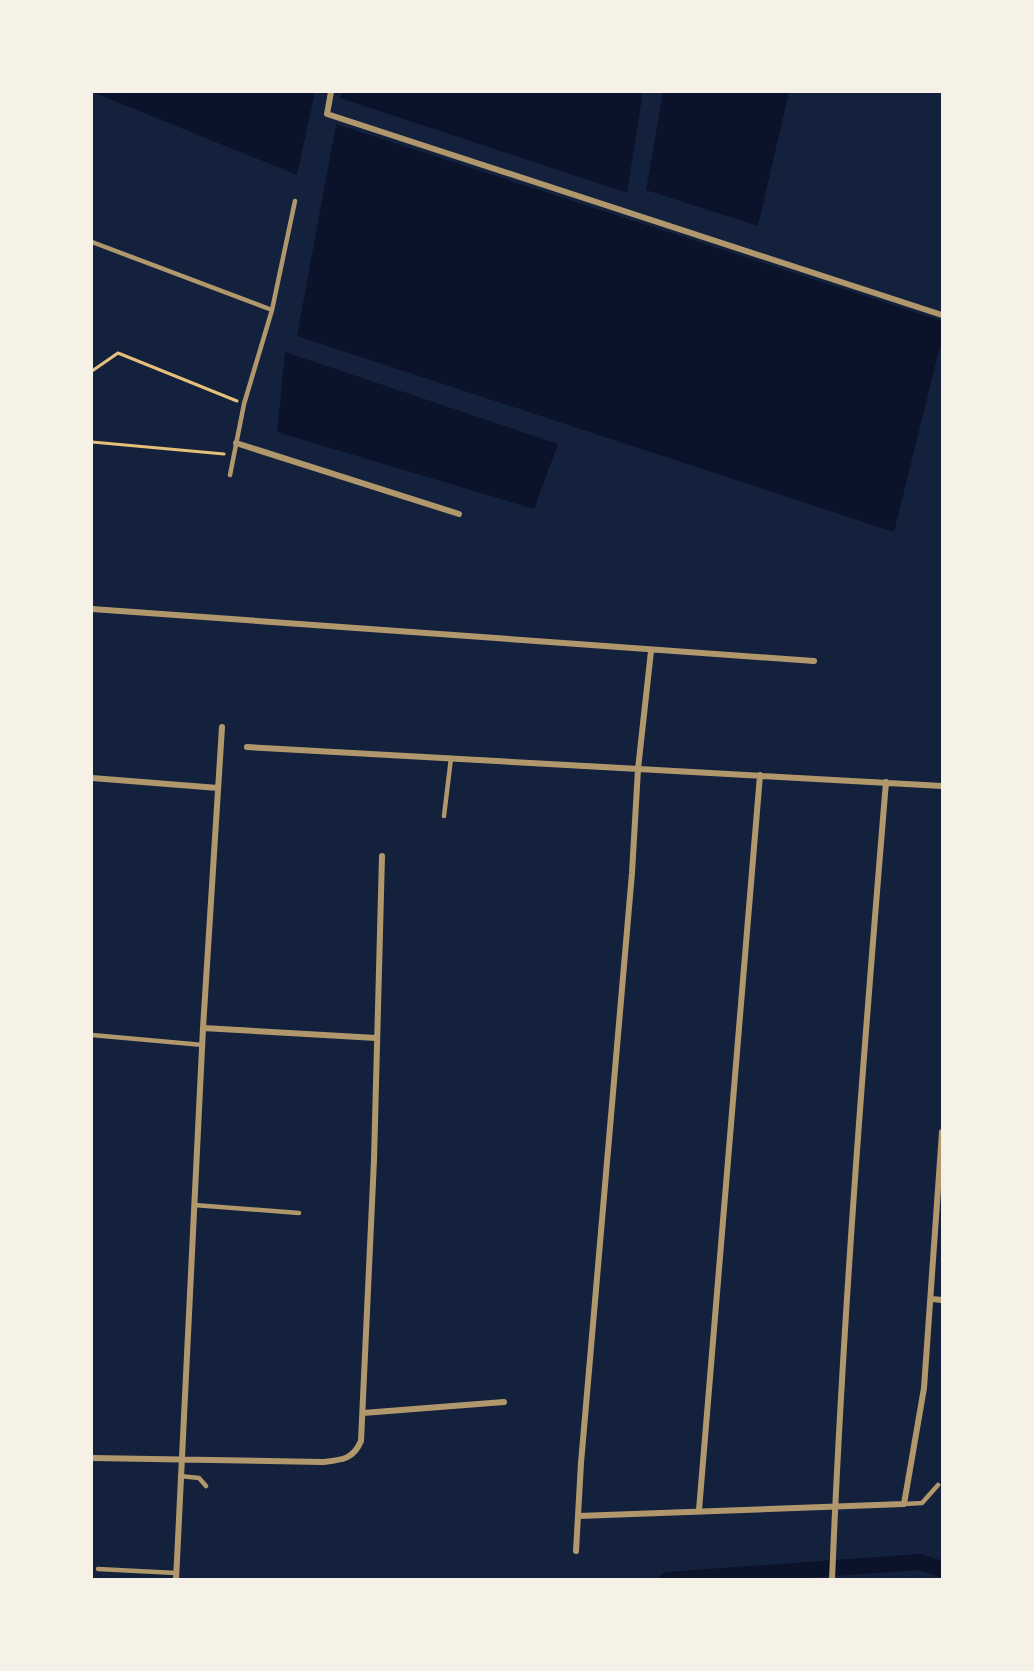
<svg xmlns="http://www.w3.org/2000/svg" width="1034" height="1671" viewBox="0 0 1034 1671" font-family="'Zilla Slab',serif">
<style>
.water{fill:#0b132b}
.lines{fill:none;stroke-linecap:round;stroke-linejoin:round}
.canal{stroke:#0b132b;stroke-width:16}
.path{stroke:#e5c07b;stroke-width:3}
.service{stroke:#b1986c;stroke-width:4.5}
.minor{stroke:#b1986c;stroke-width:6}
</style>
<rect width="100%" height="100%" fill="#14213d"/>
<path class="water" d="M92,92H315L297,175Z
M342,92H643L627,193L340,98Z
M663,92H789L758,226L646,190Z
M336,124L942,321V338L894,532L297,336Z
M285,352L558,444L534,509L277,432Z"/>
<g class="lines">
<path class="canal" d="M667,1580L919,1562L942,1569"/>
<path class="path" d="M92,371L118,353L237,401
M92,442L224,454"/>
<path class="service" d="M92,242L272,310
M230,475L244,404L272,310L295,201
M444,816L451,758
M92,1035L203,1045
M194,1205L299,1213
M180,1476L199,1478L206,1486
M904,1504L922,1503L938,1485
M98,1569L176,1573"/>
<path class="minor" d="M331,92L327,114L942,315
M236,443L459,514
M92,609L814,661
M247,747L942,786
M92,778L218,788
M203,1028L376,1038
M932,1299L942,1300
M363,1413L504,1402
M92,1458L322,1462C341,1460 353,1460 361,1441L374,1160L382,856
M699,1510L760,775
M578,1516L904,1504L924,1388L942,1132
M576,1551L581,1463L632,873L638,769L651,651
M176,1580L203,1028L222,727
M832,1580C843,1313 864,1048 886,782"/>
</g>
<rect width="1034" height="1671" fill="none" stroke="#f6f1e7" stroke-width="186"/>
</svg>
